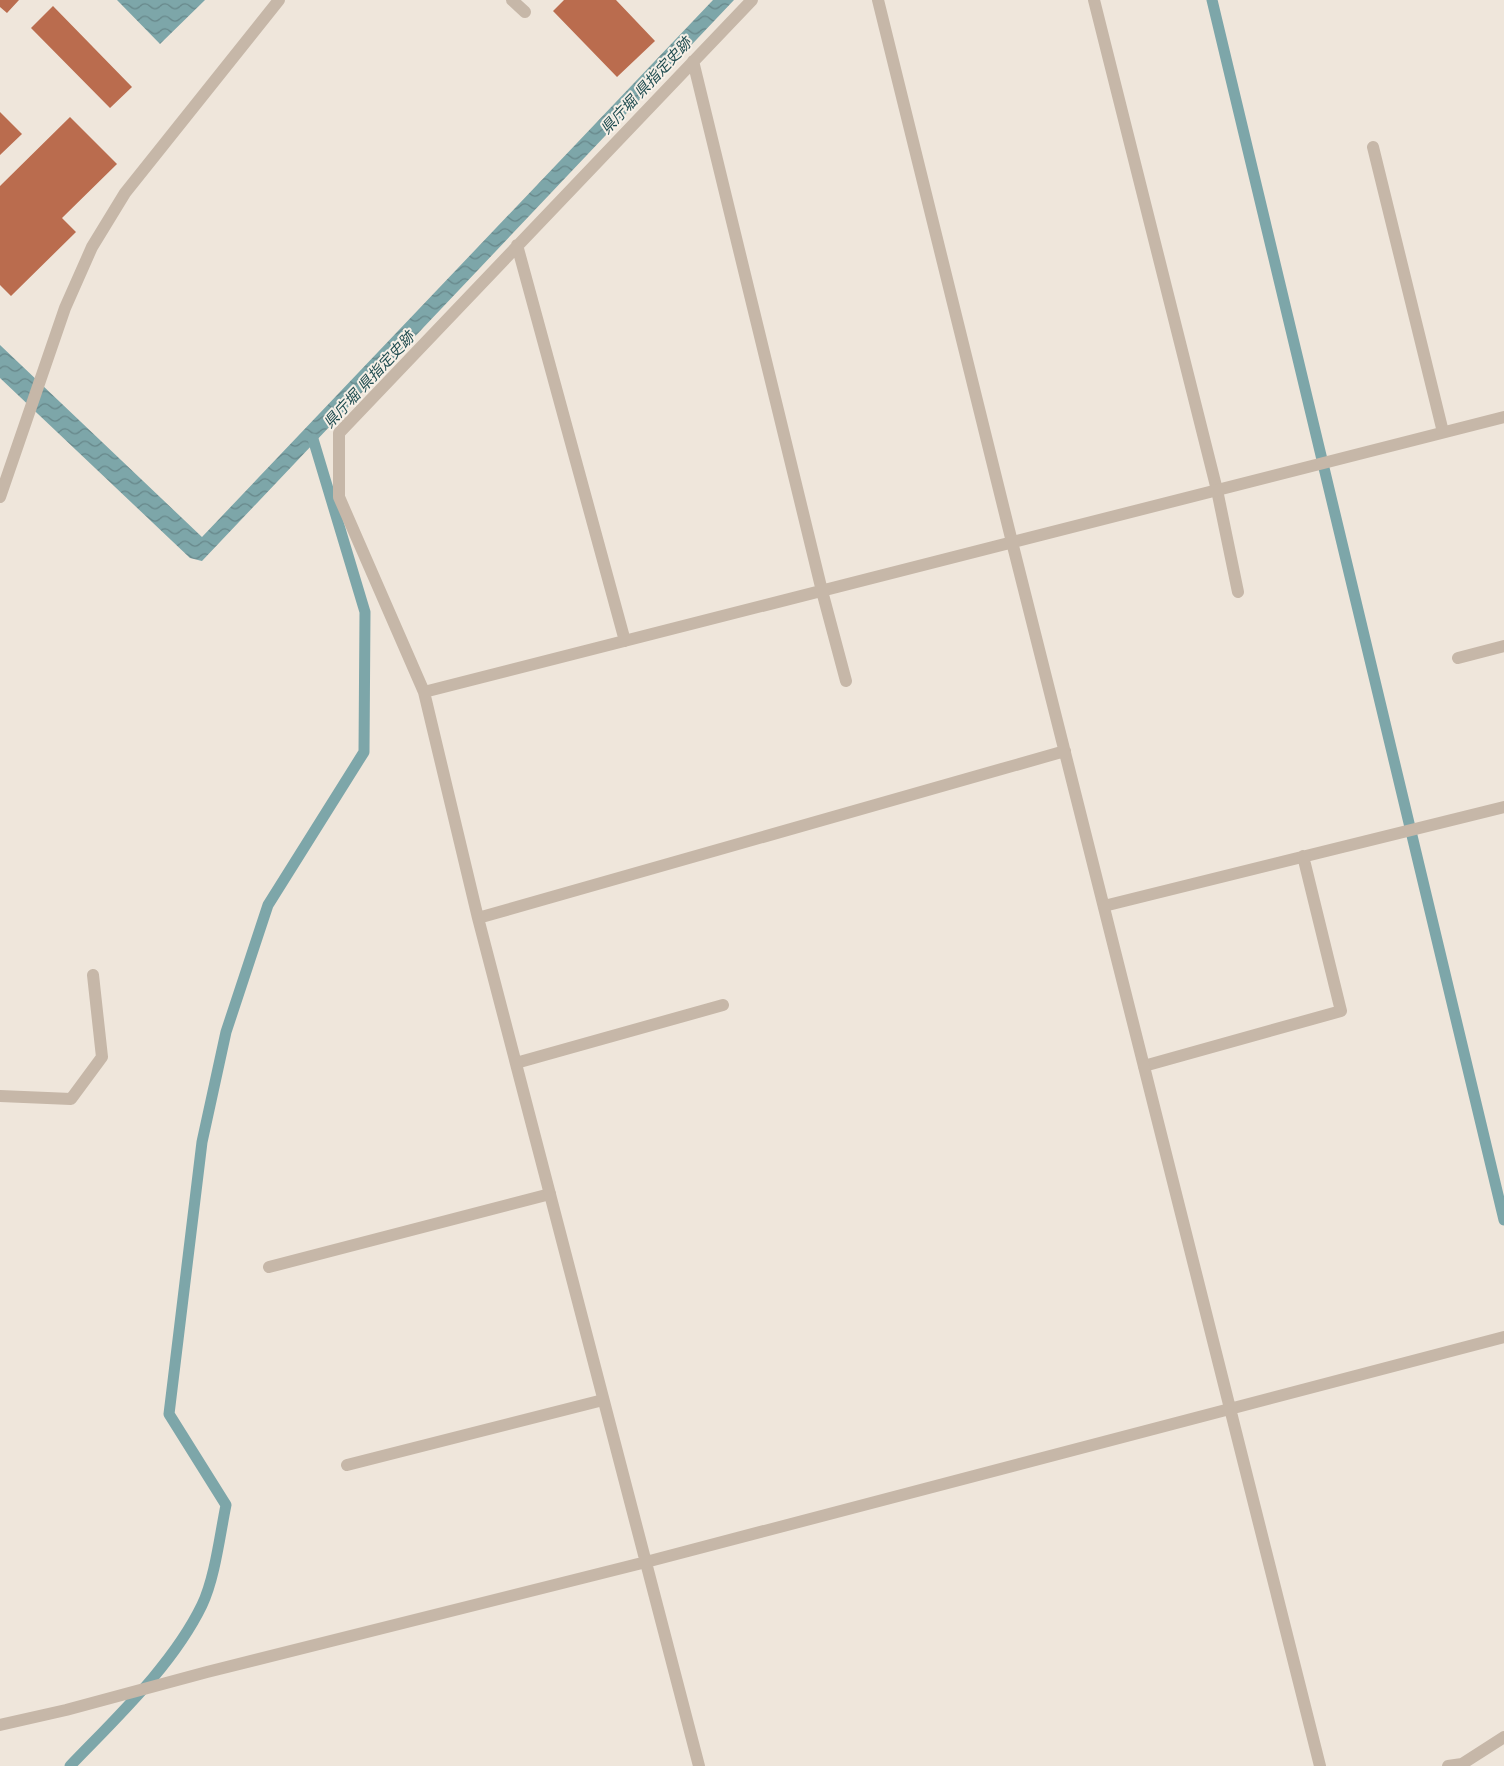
<svg xmlns="http://www.w3.org/2000/svg" width="1504" height="1766" viewBox="0 0 1504 1766" font-family="Jost,'Noto Sans JP',sans-serif">
<style>
.water{fill:url(#water-waves)}
.lines{fill:none;stroke-linecap:round;stroke-linejoin:round}
.stream{stroke:#7da6a9;stroke-width:11}
.building{fill:#ba6c4e}
.service{stroke:#c6b7a8;stroke-width:12}
.minor{stroke:#c6b7a8;stroke-width:12}
.labels{text-anchor:middle;stroke-width:4;stroke-linejoin:round;paint-order:stroke}
.water-label{font-size:15px;font-style:italic;fill:#214d51;stroke:#f7f0e7}
</style>
<defs>
<pattern id="water-waves" width="16" height="10" patternUnits="userSpaceOnUse" patternTransform="scale(1.25)"><rect width="16" height="10" fill="#7da6a9"/><path d="M0 5q4-4 8 0t8 0" fill="none" stroke="#67878a"/></pattern>
</defs>
<rect width="100%" height="100%" fill="#efe6db"/>
<path class="water" d="M117,0H205L160,44Z
M713,0H734L202,561L190,558L0,378V345L202,537Z"/>
<g class="lines">
<path class="stream" d="M1212,0L1504,1220
M70,1766C116,1718 173,1665 202,1605C215,1578 220,1534 226,1505L169,1414L202,1142L226,1032L268,905L364,752L365,612L313,439"/>
</g>
<path class="building" d="M0,0H19L7,13L0,7Z
M564,0H616L655,41L617,77L553,11Z
M53,6L132,87L110,108L31,28Z
M0,112L22,134L0,155Z
M70,117L117,164L62,218L76,232L11,296L0,285V186Z"/>
<g class="lines">
<path class="service" d="M512,0L525,12
M1094,0L1217,490L1238,592
M1373,147L1443,432
M1104,906L1504,807
M1144,1066L1341,1011L1303,856
M0,1096L71,1099L102,1057L93,975
M269,1267L550,1194
M347,1465L603,1400"/>
<path class="minor" d="M878,0L1012,542L1320,1766
M693,61L822,591L846,681
M517,245L625,641
M0,497L65,308L92,247L125,193L279,0
M1458,658L1504,646
M424,692L1504,417
M478,918L1065,751
M516,1063L723,1005
M0,1725L66,1710L207,1672L646,1562L1504,1337
M699,1766L478,918L424,692L339,497V433L752,0
M1448,1766L1462,1764L1504,1737"/>
</g>
<g class="labels">
<g class="water-label">
<text transform="translate(646 86) rotate(-47)" y="5">県庁堀 県指定史跡</text>
<text transform="translate(369 380) rotate(-47)" y="5">県庁堀 県指定史跡</text>
</g>
</g>
</svg>
